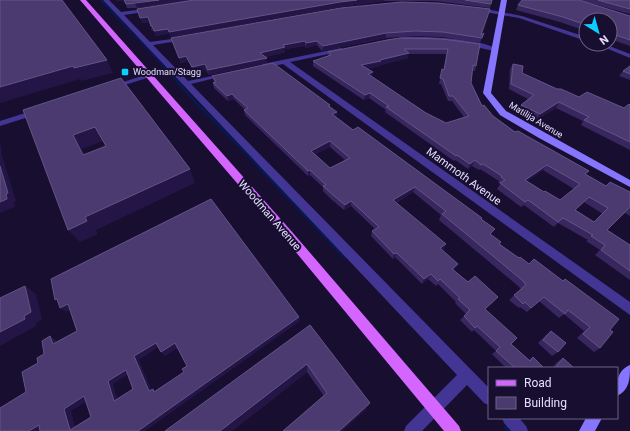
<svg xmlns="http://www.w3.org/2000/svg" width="630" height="431" viewBox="0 0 630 431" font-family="Roboto,sans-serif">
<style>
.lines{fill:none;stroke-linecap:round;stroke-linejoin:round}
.stream-far3{stroke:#051953;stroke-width:2}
.stream-far2{stroke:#051953;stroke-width:2.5}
.stream-far1{stroke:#051953;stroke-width:3.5}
.stream{stroke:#051953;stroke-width:4.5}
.street{fill:#433594;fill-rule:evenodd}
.secondary{fill:#8675ff;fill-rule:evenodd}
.primary{fill:#d565ff;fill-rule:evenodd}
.wall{fill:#38275f;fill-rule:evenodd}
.shaded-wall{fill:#231545}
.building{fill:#4b3a70;stroke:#635487;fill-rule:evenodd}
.poi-dot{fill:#0aceff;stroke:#180f30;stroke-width:1.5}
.labels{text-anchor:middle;stroke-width:4;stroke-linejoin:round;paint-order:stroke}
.far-poi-label{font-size:9px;fill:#e5deff;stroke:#180f30;text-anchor:start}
.far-street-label{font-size:9px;fill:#e5deff;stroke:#180f30}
.street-label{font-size:11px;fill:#e5deff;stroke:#180f30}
</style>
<rect width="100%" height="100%" fill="#180f30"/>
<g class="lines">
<path class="stream-far3" d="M101,0L130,31L131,34L141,41L166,69"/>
<path class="stream-far2" d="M165,68L198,105L251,158"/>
<path class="stream-far1" d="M250,157L345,257"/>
<path class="stream" d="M506,428L509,431"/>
<path class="street" d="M103,0H109L121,12L153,8L154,9L151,11L124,15L150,42L186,37L187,38L184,40L153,45L188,81L227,73V75L191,84L489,388V405L484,403L467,385L422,431H404L406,426L457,375Z
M476,7L522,16L586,37V41L519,18L474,10V8Z
M403,37C423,36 482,39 497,49L494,51C459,43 426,38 390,42L387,40Z
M596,44H604L630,54V58Z
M341,48L344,50L343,51L290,62L630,302V315L283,64L263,68L260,66L263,64Z
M148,74L150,75V77L112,89L108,87Z
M38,109H41V113L0,126V121Z
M502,418H519L526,426L528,431H511L504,423Z"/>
<path class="secondary" d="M501,0H507L491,93L506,111L630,180V187L539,138L500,115L483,93Z
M630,365C630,378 630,390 617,396C617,383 616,371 630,365Z
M586,418H602L595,431H579Z"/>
<path class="primary" d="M80,0H86L293,233L459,426L461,431H444L285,239Z"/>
</g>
<path class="wall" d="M116,0H190L137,8H127L124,0L117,1Z
M194,0H492L490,8L436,1H384L340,7L171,37L170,33L156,36L154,31H152L149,22L142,23Z
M579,0H630V14Z
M518,5L630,16V46L610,39V20H586V31L560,22L516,10Z
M341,8L481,35L484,33L480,43L442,37L414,36L386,38L322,51L317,45L306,48L305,46L285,49V52L266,57L267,58V63L209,75L206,70L194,72L188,61L181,63L171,38Z
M442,39L476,66L475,71L472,70L471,83L482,106L493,116L515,132L606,186L630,192V216L625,213L607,230L630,245V280L595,255L600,250L586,241L588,240L558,223L554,227L524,205L521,207L497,189L500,184L498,182L499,181L480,169L479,170L472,166L468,169L455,160L454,161L385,112L386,110L369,98L364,100L313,66V61L328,56V52ZM408,54H446L444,69H442L439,84H441L448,101H452L464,117L446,123L426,113L372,77L367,69L380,66V65L408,58ZM543,170L574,189L560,200L544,192L527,181ZM584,202L603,214L594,222L575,210Z
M513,64L522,73L557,89L579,97L624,108L630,105V150L581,125L583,121L556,108L536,120L518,110L521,105L528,99L509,89L510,69Z
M630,66V80L619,76L623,71Z
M212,76L330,106L337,112L336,117L353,130L482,218L481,219L491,235L501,242L500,244L610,330L600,348L594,352L577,338L584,331L564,314L559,318L539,301L527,312L520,307L519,308L509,300L521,289L517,285L439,220L441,215L413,192L396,203L444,249L442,250L458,264L455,268L454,270L468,282L494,301L485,309L511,344L529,360L533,357L544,368H506L492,354L496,351L474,330L472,332L460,320L466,314L455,303L456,302L438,284L436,286L428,279L422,284L395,257L393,259L371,236L372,231L375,229L351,206L344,210L332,200L323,191V187L310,175L308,176L245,115L244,110V109L234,99L228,101L214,88L213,83L214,82ZM330,147L345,160L330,168L315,154Z
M310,325L366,409L342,431H283L324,396L307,372L232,431Z
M551,331L558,352L552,356L538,343L546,335Z
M563,358L574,368H552L557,362Z"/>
<path class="shaded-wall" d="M117,0H124L117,1Z
M159,0H190L137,8L135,3Z
M357,0H384V1L340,7L171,37L169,32L340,2Z
M148,17L149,22L142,23L140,18Z
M151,26H152L154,31H152Z
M168,29L170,33L156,36L154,31Z
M386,33V38L322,51L323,46Z
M305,41V46L285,49V52L261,58L260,53L283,45Z
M317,41V45L306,48V43Z
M409,53L408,58L380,65V66L361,70V65L380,60Z
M186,56L188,61L181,63L179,58Z
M267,58V63L209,75L208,70Z
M107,60L113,73L81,81L74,68Z
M205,64L206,70L194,72L192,67Z
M73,66L80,79L0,103V87Z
M373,72L372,78L368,74Z
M370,93L369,98L364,100L365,95Z
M232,94L234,99L228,101L227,96Z
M559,102L556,108L536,120L540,114Z
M337,112L336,117L332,114Z
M95,127L103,141L82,149L92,168L83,155L73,135Z
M330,141V147L311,156V151Z
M0,143L2,151L1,152L16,201L14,202L15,207L0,213Z
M475,160L472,166L468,169L470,164Z
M547,165L543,170L522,185L525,180Z
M190,169L195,183L96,230L98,234L80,242L68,230L85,217Z
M310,170V175L308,176V171Z
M415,187L413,192L392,205L393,200Z
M351,201V206L344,210L345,205Z
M446,244L444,249L438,253L440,248Z
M397,253L395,257L393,259L394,254Z
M458,264L455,268L449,273L452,269Z
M431,274L428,279L422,284L424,279Z
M25,286L36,294L42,319L36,323V326L0,346V332L24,316Z
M68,304L73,308L66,312L60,308Z
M299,317L300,321L145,431H138Z
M50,336L56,340L59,348L53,344Z
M156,343L160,346L139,360L153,394L149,391L134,356Z
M175,343L179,347L165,356L161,352Z
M307,364V372L232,431H220Z
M126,370L131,373L113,384L119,404L114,401L108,381Z
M84,396L90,399L71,411L76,431L70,430L64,409Z
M370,403L366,409L342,431H339Z
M39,425L46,427L40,431H29Z"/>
<path class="building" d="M0,0H62L107,60L74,68L73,66L0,87Z
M124,0H159L135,3L126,4Z
M194,0H357L340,2L169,32L168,29L154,31L152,26H151L148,17L140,18L137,9Z
M465,0H492L491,4Z
M522,0H579L630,16V40L610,33V20H586V25L563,17L518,5Z
M598,0H630V9Z
M401,2L438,3L490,9L481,35L484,33L482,38L443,32L415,31L386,33L323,46L317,41L306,43L305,41L283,45L285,47L260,53L267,58L208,70L205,64L192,67L186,56L179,58L171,38L341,8Z
M401,38L442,39L480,44L476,66L473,65L471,83L482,106L484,105L493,116L515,132L518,131L589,171L585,174L606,186L610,182L630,192V207L607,230L630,245V271L601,250L605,245L591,236L593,235L563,218L558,222L528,200L525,202L500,183L505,180L501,177L502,176L483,164L481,165L475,160L470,164L457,155L456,156L386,107L389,106L370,93L365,95L313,61L331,55L328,52L387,40ZM404,49H448L444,70L442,69L440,78L443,79L449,96H453L469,116L446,123L426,113L368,74L373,72L361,65L381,61L380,60L409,53ZM547,165L580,184L560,200L545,191L544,192L525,180ZM589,197L608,208L594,222L575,210Z
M273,63L330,105L328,106L337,112L332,114L353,130L358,127L482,218L481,219L495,229L490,234L501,242L499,244L519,258L520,257L529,264L534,259L563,281L565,279L619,319L610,330L613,332L600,348L583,334L590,327L568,310L565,314L544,297L531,308L525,302L523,304L514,295L526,285L522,280L442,214L446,211L415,187L393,200L446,244L440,248L458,264L452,269L468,282L475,276L498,297L485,309L517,338L511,344L530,361L533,357L544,368H515L496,351L500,347L477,326L475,328L464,316L470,310L458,299L460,298L440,279L438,281L431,274L424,279L397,253L394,254L372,231L379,227L351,201L345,205L333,195L323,186L326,185L310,170L308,171L244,110L248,108L232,94L227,96L213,83L216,82L212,76ZM330,141L350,158L330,168L311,151Z
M513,64L523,66L522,73L557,89H561L579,97L587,92L624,108L629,104L630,105V142L584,120L589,117L559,102L540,114L521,105L534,95L511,84Z
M630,66V74L623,71Z
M121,78L190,169L85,217L87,221L68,230L23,110ZM95,127L106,146L83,155L73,135Z
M0,166L8,193L6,194L7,199L0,202Z
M211,199L299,317L138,431H40L39,425L29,431H0V408L26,392L22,372L38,363L37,358L44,354L42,341L50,336L53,344L77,331L68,304L60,308L57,299L55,300L51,279ZM156,343L161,352L175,343L187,366L182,369L184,372L154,392L153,389L149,391L134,356ZM126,370L133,389L114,401L108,381ZM84,396L91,417L70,430L64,409Z
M25,286L31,312L24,316L25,319L0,332V298Z
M310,325L370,403L339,431H283L327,393L307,364L220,431H165Z
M551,331L566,343L558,352L543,340Z
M563,358L574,368H555Z"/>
<rect class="poi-dot" x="121" y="68" width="8" height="8" rx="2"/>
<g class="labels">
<g class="far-poi-label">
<text x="133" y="75">Woodman/Stagg</text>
</g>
<g class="far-street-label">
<text transform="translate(536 120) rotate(31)" y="3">Matilija Avenue</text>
</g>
<g class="street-label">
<text transform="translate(464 176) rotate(36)" y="4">Mammoth Avenue</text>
<text transform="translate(270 215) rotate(49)" y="4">Woodman Avenue</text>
</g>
</g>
<rect x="488" y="367" width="130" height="52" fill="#180f30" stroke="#6a6283"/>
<rect x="496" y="380" width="20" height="6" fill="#d565ff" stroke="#6a6283"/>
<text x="524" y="387" font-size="12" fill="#e5deff">Road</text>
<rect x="496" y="397" width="20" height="12" fill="#4b3a70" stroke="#6a6283"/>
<text x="524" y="407" font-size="12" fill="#e5deff">Building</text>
<g transform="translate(598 32) rotate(143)"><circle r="19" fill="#180f30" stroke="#6a6283"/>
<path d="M0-3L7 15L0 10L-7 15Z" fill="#0aceff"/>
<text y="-6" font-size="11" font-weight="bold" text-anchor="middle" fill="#e5deff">N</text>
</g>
</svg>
